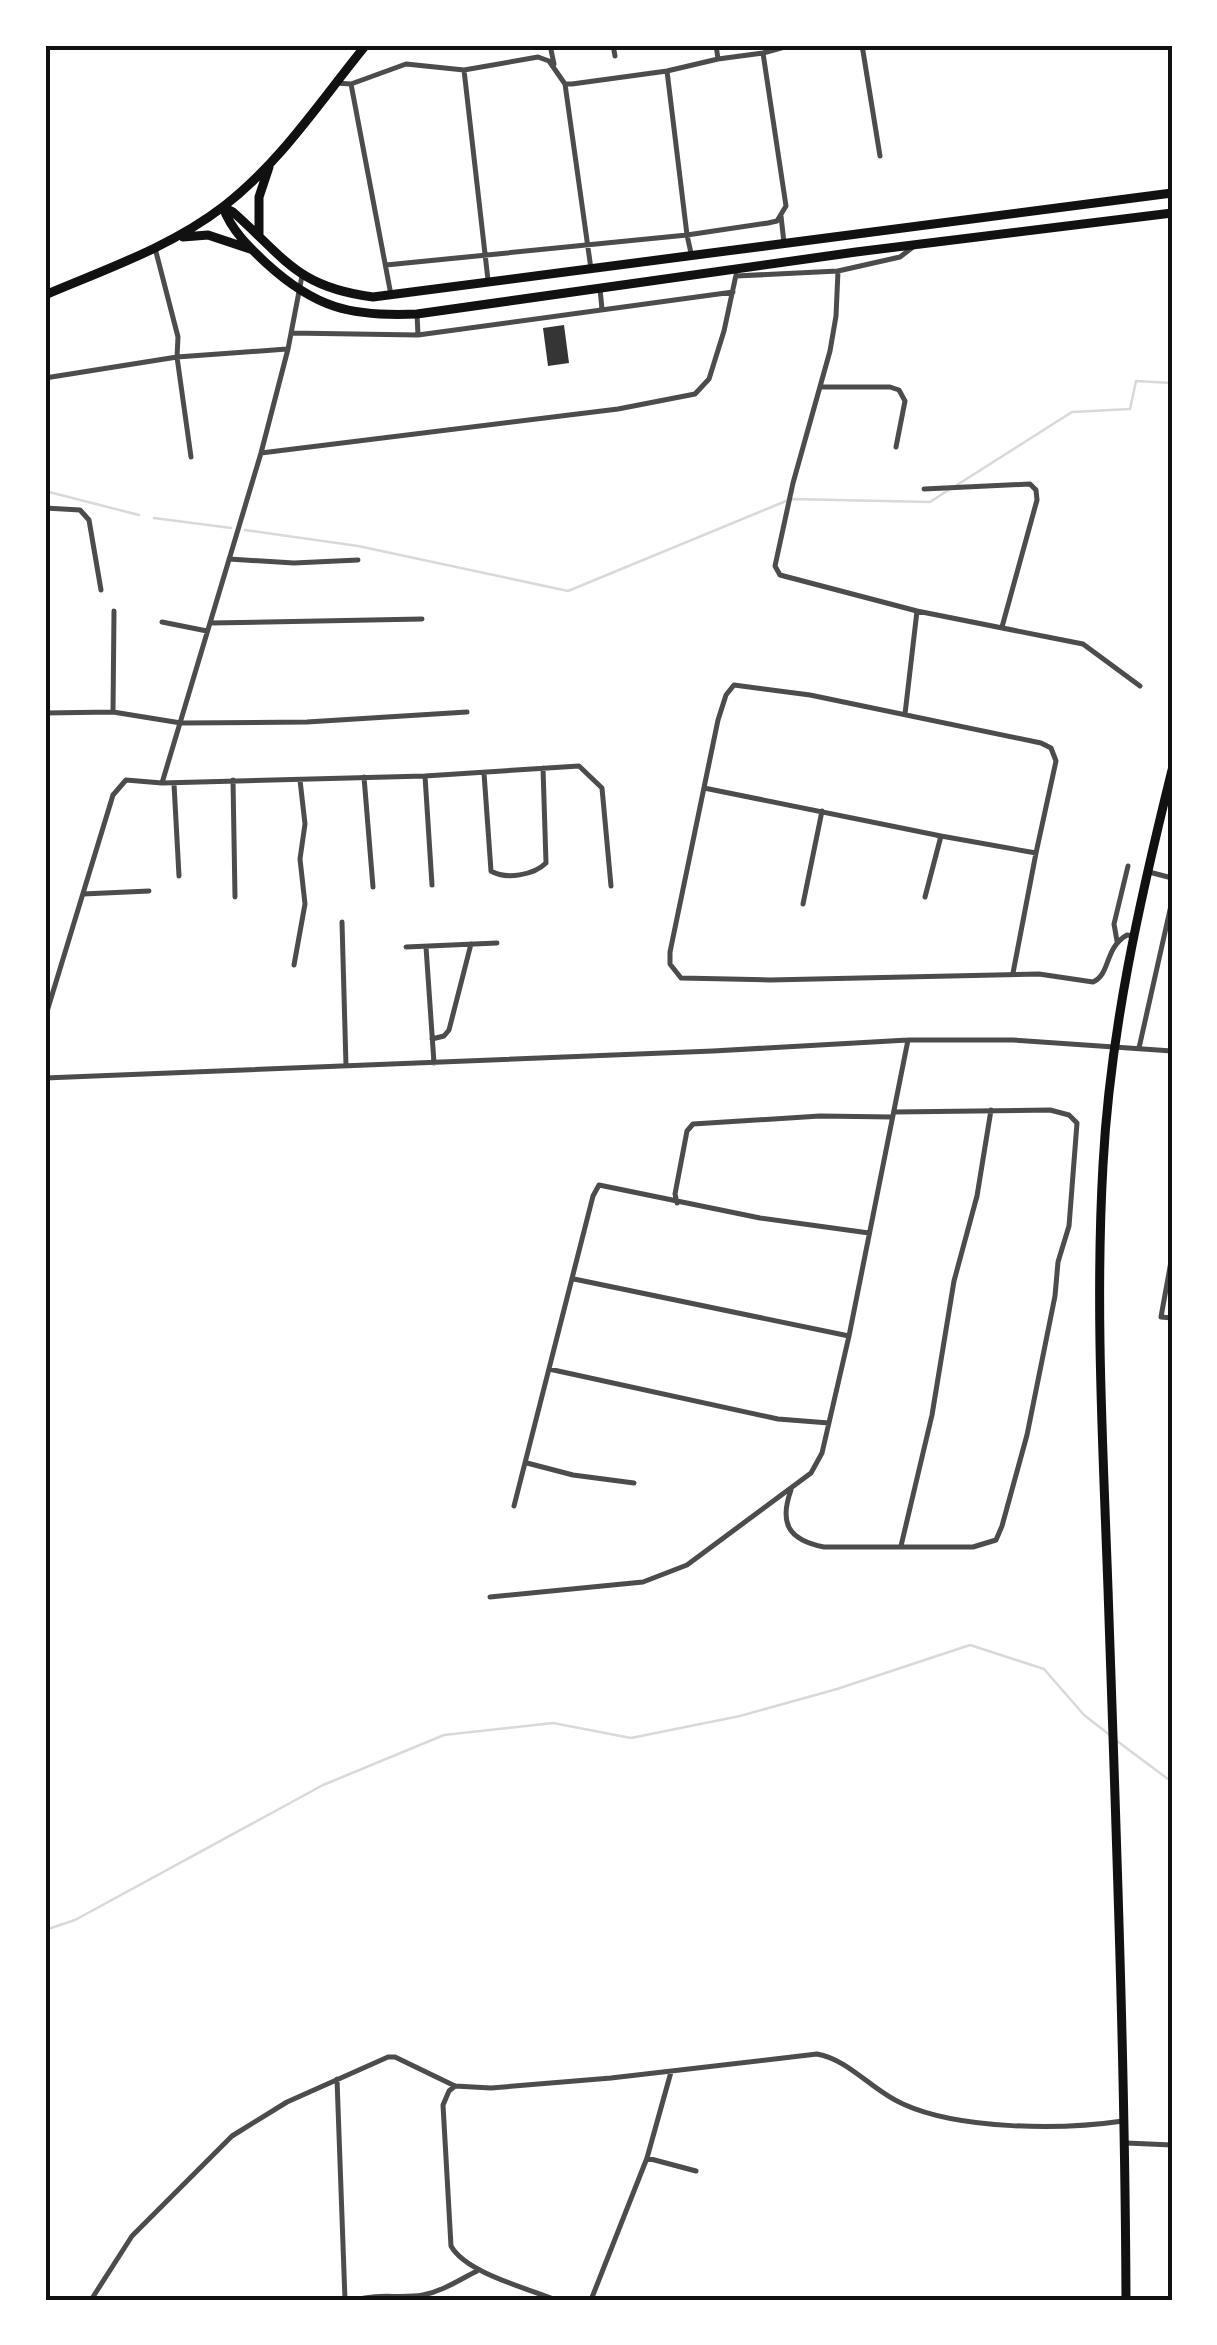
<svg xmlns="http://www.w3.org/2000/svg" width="1217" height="2345" viewBox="0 0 1217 2345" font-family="'Crimson Pro',serif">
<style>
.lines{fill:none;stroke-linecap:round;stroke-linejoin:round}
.stream{stroke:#d9d9d9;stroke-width:2.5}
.building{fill:#353535}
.minor{stroke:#4c4c4c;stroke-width:5}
.primary{stroke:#111;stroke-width:9}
.neatline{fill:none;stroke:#111;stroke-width:4}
</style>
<rect width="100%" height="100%" fill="#fff"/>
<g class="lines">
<path class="stream" d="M957,485L1072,412L1130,409L1136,381L1172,383
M45,491L139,515
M154,518L231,528
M245,530L358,546L568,591L791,499L930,502L950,489
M1117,1741L1172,1782
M45,1930L75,1920L323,1785L444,1735L553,1723L631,1738L740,1716L837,1689L970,1645L1044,1669L1084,1715L1111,1736"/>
</g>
<path class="building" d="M564,325L569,363L548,366L543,328Z"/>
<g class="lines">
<path class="minor" d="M550,45L554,64
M613,45L615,56
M716,45L718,59L763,53
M862,45L880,156
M464,70L488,280
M667,71L687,235L768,223L777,221L786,206L763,53L792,45
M336,83L351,84L406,64L464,70L538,57L549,61L565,84H572L667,71L718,59
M351,84L391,295
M565,84L591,269
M781,216L784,243
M386,265L687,235L691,253
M838,271L900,257L913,247
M736,276L838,271L836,316L830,351L793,483L775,566L780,575L917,611L905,714
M600,289L602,309
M417,314L418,335
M291,333L418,335L733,292
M45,378L177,357L178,337L155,248
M821,387H890L899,390L905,401L896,447
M261,453L618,409L695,394L709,379L724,331L736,275
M191,457L177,357L287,349
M924,489L1030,484L1036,490L1037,500L1002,627
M45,508L80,510L89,520L101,590
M229,559L294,563L358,560
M917,611L1083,644L1140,686
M162,622L207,631
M210,623L422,619
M113,712L114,611
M45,713L113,712L181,723L307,722L467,712
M484,773L491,871C506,880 534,875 546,863L543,768
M425,776L432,885
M364,777L373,887
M233,780L235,897
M162,783L425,776L579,766L602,788L611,886
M174,784L179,876
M704,788L941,836
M1149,872L1172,878
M83,894L149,891
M925,897L941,836L1036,853L1056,761L1051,748L1041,743L810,695L734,685L726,695L718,720L670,952V964L681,978L770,980L1039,974L1093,982C1111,974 1104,948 1127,935L1133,936
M803,904L822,811
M342,922L346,1066
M1117,941L1114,924L1128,866
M406,947L497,943
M426,947L434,1063
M294,965L305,904L300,859L305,824L300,780
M1013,973L1036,853
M45,1018L113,795L126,780L162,783L261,453L288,349L302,276
M432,1039L444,1036L449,1030L471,944
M1139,1048L1172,901
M45,1078L713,1051L908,1040H1013L1172,1051
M677,1203L675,1194L687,1131L693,1124L820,1116L892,1117
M1172,1256L1161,1317L1172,1318
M574,1279L849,1336
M549,1369L778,1419L829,1423
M527,1463L573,1475L634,1483
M791,1490C779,1523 788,1540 824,1547H973L996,1540L1002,1526L1027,1435L1055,1296L1058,1262L1069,1226L1077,1123L1069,1115L1050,1110L894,1112
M514,1506L593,1196L599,1185L760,1218L869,1233
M901,1546L932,1415L954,1281L977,1196L991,1110
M490,1597L643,1582L687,1565L811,1473L822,1453L849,1336L908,1040
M337,2079L345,2300
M455,2086L449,2091L443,2105L451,2246C466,2273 527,2288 556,2300
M1126,2143L1172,2145
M647,2158L696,2171
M91,2300L132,2236L232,2136L287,2102L388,2057H395L455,2086L491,2088L611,2078L817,2054C850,2060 872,2091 903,2104C960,2130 1062,2130 1123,2121
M356,2300C378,2293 401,2299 423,2295C443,2291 459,2280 477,2271
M591,2300L647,2158L671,2072"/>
<path class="primary" d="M223,207C231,230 249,247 266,263C315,308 351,317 417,314L856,252L1172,213
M223,207L233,212C286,259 297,287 373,297L1172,193
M259,235V197L269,167
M183,237L208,235L250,249
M45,295C106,269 171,247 224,206C280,163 321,100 366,45
M1126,2300C1125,2063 1116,1826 1108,1589C1103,1448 1095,1306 1103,1165C1110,1031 1140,899 1172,770"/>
</g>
<rect width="1217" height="2345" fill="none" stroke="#ffffff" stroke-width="95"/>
<rect x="48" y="48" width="1122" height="2250" class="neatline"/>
</svg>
